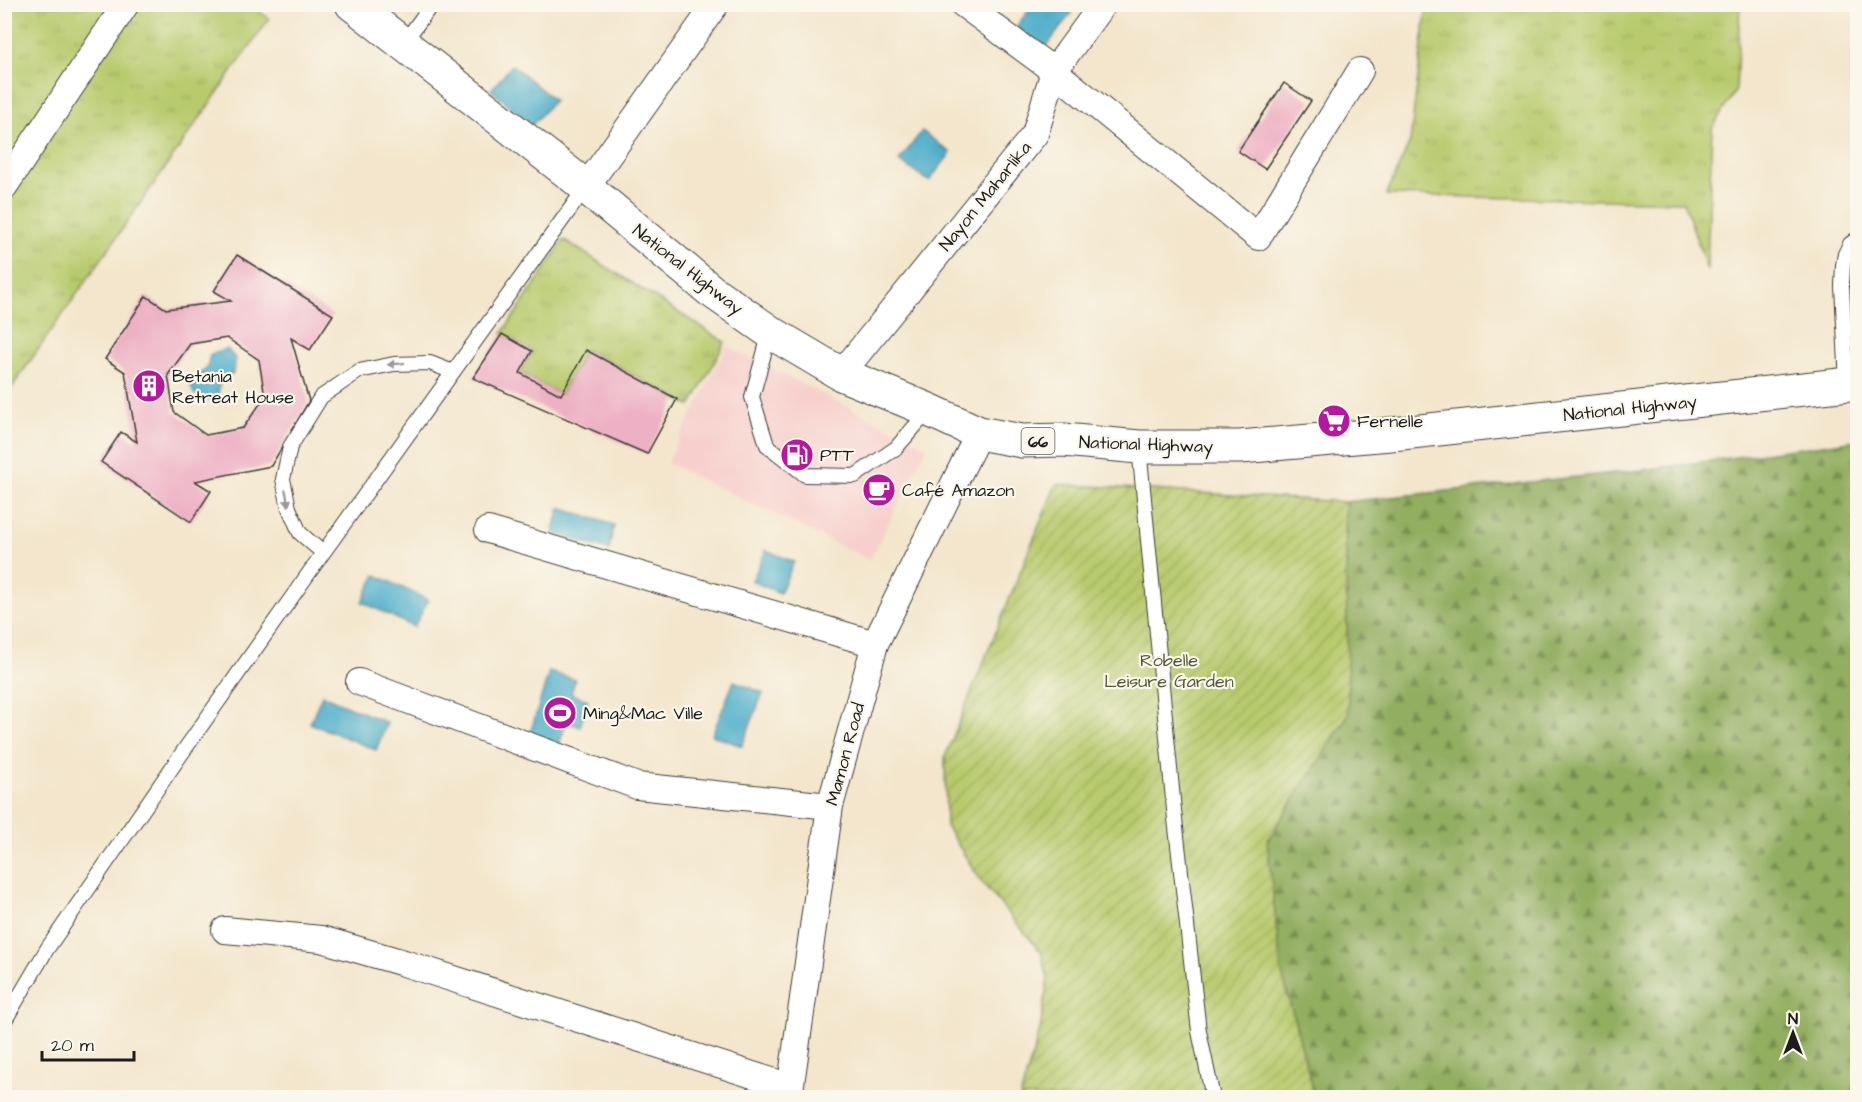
<svg xmlns="http://www.w3.org/2000/svg" width="1862" height="1102" viewBox="0 0 1862 1102" font-family="'Architects Daughter',sans-serif">
<style>
.built{fill:#f7d0cd}
.grass{fill:url(#grass-tufts);stroke:#6a7344;stroke-width:1.5}
.forest{fill:url(#forest-firs);stroke:#57653e;stroke-width:1.5}
.garden{fill:url(#garden-furrows);stroke:#6a7344;stroke-width:1.5}
.water{fill:#4aacc9;stroke:#336472;stroke-width:1.5}
.building{fill:#edb0c4;fill-rule:evenodd}
.lines{fill:none;stroke-linecap:round;stroke-linejoin:round}
.service-casing{stroke:#3c3a36;stroke-width:16}
.minor-casing{stroke:#3c3a36;stroke-width:28}
.primary-casing{stroke:#3c3a36;stroke-width:35}
.service{stroke:#fff;stroke-width:14}
.minor{stroke:#fff;stroke-width:26}
.primary{stroke:#fff;stroke-width:33}
.oneway{fill:#999}
.labels{text-anchor:middle;stroke-width:4.5;stroke-linejoin:round;paint-order:stroke}
.shield{fill:#fbf7ec;stroke:#5f5e5a;stroke-width:1.5}
.shield-label{font-size:16px;font-weight:bold;fill:#1c1c1c}
.street-label{font-size:18px;fill:#1c1c1c;stroke:#fbf7ec}
.poi-label{font-size:18px;fill:#1c1c1c;stroke:#fbf7ec;text-anchor:start}
.park-label{font-size:18px;fill:#535938;stroke:#fbf7ec}
</style>
<defs>
<pattern id="grass-tufts" width="24" height="20" patternUnits="userSpaceOnUse" patternTransform="scale(1.5)"><rect width="24" height="20" fill="#b8ca6d"/><path d="M3 7l-1-3M5 7V3M7 7l1-3M15 17l-1-3M17 17v-4M19 17l1-3" fill="none" stroke="#9ead5e"/></pattern>
<pattern id="forest-firs" width="22" height="20" patternUnits="userSpaceOnUse" patternTransform="scale(1.5)"><rect width="22" height="20" fill="#92ae60"/><path d="M5 1l3.5 6h-7zM16 11l3.5 6h-7z" fill="#768d4e"/></pattern>
<pattern id="garden-furrows" width="10" height="10" patternUnits="userSpaceOnUse" patternTransform="scale(1.5)"><rect width="10" height="10" fill="#b8ca6d"/><path d="M-1 1l2-2M0 10L10 0M9 11l2-2" fill="none" stroke="#9ead5e"/></pattern>
</defs>
<rect width="100%" height="100%" fill="#fbf7ec"/>
<filter id="ink" filterUnits="userSpaceOnUse"><feTurbulence type="fractalNoise" baseFrequency=".0167" numOctaves="2"/><feDisplacementMap in="SourceGraphic" scale="12" xChannelSelector="R" yChannelSelector="G"/><feConvolveMatrix kernelMatrix="1 2 1 2 8 2 1 2 1" color-interpolation-filters="sRGB"/></filter>
<filter id="wash" filterUnits="userSpaceOnUse"><feTurbulence type="fractalNoise" baseFrequency=".008" numOctaves="4" result="noise"/><feDisplacementMap in="SourceGraphic" scale="24" xChannelSelector="R" yChannelSelector="G"/><feGaussianBlur stdDeviation="1.35" result="paint"/><feColorMatrix in="noise" values="0 0 0 0 0 0 0 0 0 0 0 0 0 0 0 0 0 1.4 0 .05"/><feComposite in="paint" operator="in"/></filter>
<g filter="url(#wash)">
<rect width="100%" height="100%" fill="#f3e6cc"/>
<path class="built" d="M727,346L927,447L870,560L667,463Z"/>
<path class="grass" d="M5,5H251L269,19L5,397Z
M1427,5H1740L1736,90L1712,128L1707,270L1684,202L1386,195L1410,142Z
M564,240L725,342L691,406L586,350L561,395L520,373L532,351L502,334Z"/>
<path class="forest" d="M1857,440V1097H1315L1281,970L1267,841L1348,715L1345,502L1651,469Z"/>
<path class="garden" d="M1056,484L1345,502L1348,715L1267,841L1281,970L1315,1097H1020L1040,1030L1048,979L1041,952L981,881L946,826L945,757Z"/>
<path class="water" d="M1033,5H1063L1072,12L1046,47L1016,27Z
M512,65L554,100L532,125L491,90Z
M922,131L951,153L929,181L899,161Z
M227,349L236,359L233,373L220,380L218,394L208,400L194,394L190,384L207,368L210,355Z
M560,508L614,525L609,550L553,533Z
M766,550L794,562L780,593L752,581Z
M376,575L428,600L414,627L362,602Z
M549,672L575,679L571,694L588,700L580,727L566,722L559,746L529,737Z
M734,681L763,693L742,746L712,735Z
M322,695L387,723L376,750L310,723Z"/>
<g id="blocks">
<path class="building" d="M1284,83L1311,101L1265,169L1238,151Z
M237,255L333,315L310,350L291,338L309,401L271,466L195,481L211,491L191,522L101,462L121,432L137,442L125,372L105,359L146,296L166,309L231,301L214,291ZM227,338L259,360L265,397L243,428L206,435L174,412L168,375L190,344Z
M502,334L532,351L520,373L561,395L586,350L677,399L647,454L473,378Z"/>
</g>
</g>
<g filter="url(#ink)">
<use href="#blocks" fill-opacity="0" stroke="#3c3a36" stroke-width="1.5"/>
<g class="lines">
<defs>
<path id="service" d="M403,44L432,4
M770,332L752,397L767,445L805,475L855,476L896,448L929,410
M1847,384L1842,286L1843,265L1845,254L1850,244L1858,238
M1139,447L1174,810L1199,1031L1213,1098
M323,553L300,533L289,508L283,479L290,447L321,397L359,371L394,364L430,363L453,372
M4,1022L47,949L180,756L323,553L586,187"/>
<path id="minor" d="M963,4L1054,71L1258,237L1360,71
M4,187L126,4
M586,187L716,4
M841,374L1035,134L1054,71L1103,4
M488,530L875,644
M359,682L637,786L830,806
M225,930L321,939L404,963L790,1087
M789,1098L830,806L875,644L979,433"/>
<path id="primary" d="M352,4L575,178L710,290L770,332L841,374L929,410L979,433L1022,441L1064,440L1139,447H1240L1402,433L1858,383"/>
</defs>
<use href="#service" class="service-casing"/>
<use href="#minor" class="minor-casing"/>
<use href="#primary" class="primary-casing"/>
<use href="#service" class="service"/>
<use href="#minor" class="minor"/>
<use href="#primary" class="primary"/>
</g>
<defs><path id="oneway-solid" d="M-6-.8H1V-3.2L6.5 0L1 3.2V.8H-6Z" transform="scale(1.5)"/></defs>
<g class="oneway">
<use href="#oneway-solid" transform="translate(396 364) rotate(174)"/>
<use href="#oneway-solid" transform="translate(287 498) rotate(79)"/>
</g>
</g>
<defs>
<symbol id="building-disc" viewBox="-11 -11 22 22"><circle r="9.5" fill="#b5179e" stroke="#fbf7ec"/><path d="M-4-6H4V6H1V3H-1V6H-4ZM-2.5-4.3h1.7v1.8h-1.7ZM.8-4.3h1.7v1.8H.8ZM-2.5-1h1.7V.8h-1.7ZM.8-1h1.7V.8H.8Z" fill="#fff"/></symbol>
<symbol id="supermarket-disc" viewBox="-11 -11 22 22"><circle r="9.5" fill="#b5179e" stroke="#fbf7ec"/><path d="M-6-5.5h2.5l.6 2H6L4.5 2H-2.5L-4.4-4H-6ZM-1.5 3.2a1.3 1.3 0 1 0 .1 0ZM3 3.2a1.3 1.3 0 1 0 .1 0Z" fill="#fff"/></symbol>
<symbol id="fuel-disc" viewBox="-11 -11 22 22"><circle r="9.5" fill="#b5179e" stroke="#fbf7ec"/><path d="M-5.5-6h7V0h2V4h1.3V-2.5L3-4.5l.8-.8L6-3V5H2.5V1h-1V6h-7ZM-4.2-4.7v3.2H.2V-4.7Z" fill="#fff"/></symbol>
<symbol id="cafe-disc" viewBox="-11 -11 22 22"><circle r="9.5" fill="#b5179e" stroke="#fbf7ec"/><path d="M-5.5-4.5H6V0H3Q3 3.5 0 3.5H-2.5Q-5.5 3.5-5.5 0ZM3-3.2v2h1.7v-2ZM-6 4.5H4V6H-6Z" fill="#fff"/></symbol>
<symbol id="stadium-disc" viewBox="-11 -11 22 22"><circle r="9.5" fill="#b5179e" stroke="#fbf7ec"/><path d="M0-5a6.5 5 0 1 0 0 10a6.5 5 0 1 0 0-10ZM-3.5-1.8h7v3.6h-7Z" fill="#fff"/></symbol>
</defs>
<g fill-rule="evenodd">
<use href="#building-disc" x="130" y="367" width="38" height="38"/>
<use href="#supermarket-disc" x="1315" y="402" width="38" height="38"/>
<use href="#fuel-disc" x="778" y="436" width="38" height="38"/>
<use href="#cafe-disc" x="860" y="471" width="38" height="38"/>
<use href="#stadium-disc" x="541" y="694" width="38" height="38"/>
</g>
<g class="labels">
<rect class="shield" x="1021.5" y="428" width="33" height="26" rx="4.5"/>
<g class="shield-label">
<text x="1038" y="447">66</text>
</g>
<g class="street-label">
<text transform="translate(985 196) rotate(-51)" y="6">Nayon Maharlika</text>
<text transform="translate(688 269) rotate(38)" y="6">National Highway</text>
<text transform="translate(1630 408) rotate(-6)" y="6">National Highway</text>
<text transform="translate(1146 444) rotate(2)" y="6">National Highway</text>
<text transform="translate(845 754) rotate(-75)" y="6">Mamon Road</text>
</g>
<g class="poi-label">
<text x="172" y="382">Betania<tspan x="172" dy="21">Retreat House</tspan></text>
<text x="1357" y="427">Fernelle</text>
<text x="820" y="461">PTT</text>
<text x="902" y="496">Café Amazon</text>
<text x="583" y="719">Ming&amp;Mac Ville</text>
</g>
<g class="park-label">
<text x="1169" y="666">Robelle<tspan x="1169" dy="21">Leisure Garden</tspan></text>
</g>
</g>
<rect width="1862" height="1102" fill="none" stroke="#fbf7ec" stroke-width="24"/>
<g transform="translate(1793 1033)" stroke="#fbf7ec" stroke-width="4.5" paint-order="stroke">
<path d="M0-4.5L10 22L0 15L-10 22Z" fill="#1c1c1c"/>
<text y="-9" font-size="16" font-weight="bold" text-anchor="middle" fill="#1c1c1c">N</text>
</g>
<path d="M42 1051v9h92v-9" fill="none" stroke="#1c1c1c" stroke-width="3"/>
<text x="51" y="1051" font-size="18" fill="#1c1c1c" stroke="#fbf7ec" stroke-width="4.5" paint-order="stroke">20 m</text>
</svg>
